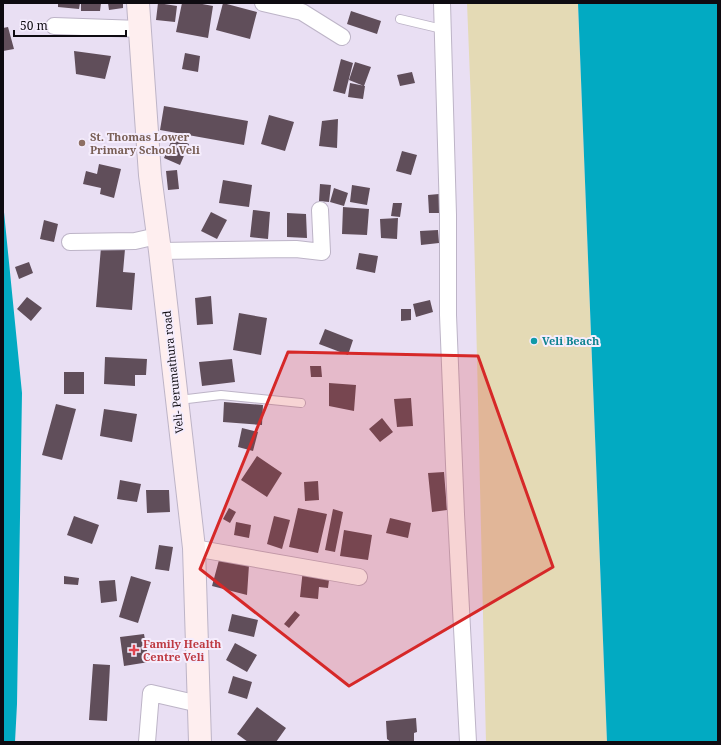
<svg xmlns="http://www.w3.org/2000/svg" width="721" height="745" viewBox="0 0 721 745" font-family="'Noto Serif',serif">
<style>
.sand{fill:#e4dab5}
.water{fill:#02aac2}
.building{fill:#604e5a}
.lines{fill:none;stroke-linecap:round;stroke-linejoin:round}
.service-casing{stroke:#bdb4c7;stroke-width:10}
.minor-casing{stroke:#bdb4c7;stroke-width:18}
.secondary-casing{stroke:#bdb4c7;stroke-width:24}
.service{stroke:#fff;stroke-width:8}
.minor{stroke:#fff;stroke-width:16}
.secondary{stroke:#feeeef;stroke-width:22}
.marked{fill:#d62828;fill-opacity:0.2;stroke:#d62828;stroke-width:3;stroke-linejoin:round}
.education-dot{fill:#8d6e63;stroke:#f5edfd;stroke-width:1.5}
.culture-dot{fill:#0f9aa8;stroke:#f5edfd;stroke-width:1.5}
.health-dot{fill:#e0444e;stroke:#f5edfd;stroke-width:1.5}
.labels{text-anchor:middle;stroke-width:4;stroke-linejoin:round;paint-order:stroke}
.education-label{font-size:11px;font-weight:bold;fill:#785e54;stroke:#f5edfd;text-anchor:start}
.culture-label{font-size:11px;font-weight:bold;fill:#0d838f;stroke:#f5edfd;text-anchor:start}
.street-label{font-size:11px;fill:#0e0b11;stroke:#f5edfd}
.health-label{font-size:11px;font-weight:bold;fill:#be3a42;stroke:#f5edfd;text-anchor:start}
</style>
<rect width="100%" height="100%" fill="#e9dff3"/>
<path class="sand" d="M467,3H578L607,742H486L471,103Z"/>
<path class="water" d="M578,3H718V742H607Z
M3,202L22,393L17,704L15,742H3Z"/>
<path class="building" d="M58,3H80L79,9L58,7Z
M81,3H101L100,11H81Z
M108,3H123V8L109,10Z
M158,3L177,6L175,22L156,20Z
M182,3H197L213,6L208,38L176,32Z
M223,3L257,12L250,39L216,30Z
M351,11L381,21L377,34L347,24Z
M8,27L14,49L3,51V28Z
M74,51L111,56L105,79L76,74Z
M185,53L200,56L198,72L182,69Z
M341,59L353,63L345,94L333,91Z
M355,62L371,67L364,86L349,80Z
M412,72L415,83L400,86L397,75Z
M350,83L365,86L363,99L348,97Z
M164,106L248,121L244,145L160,130Z
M269,115L294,122L285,151L261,144Z
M338,119L337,148L319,146L322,121Z
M173,137L189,144L180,165L164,158Z
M402,151L417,155L411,175L396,171Z
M99,164L121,169L114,198L100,194L101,188L83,184L86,171L97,174Z
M177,170L179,189L168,190L166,171Z
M223,180L252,185L249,207L219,203Z
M320,184L331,185L329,202L319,201Z
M352,185L370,188L367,205L350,202Z
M334,188L348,193L344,206L330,202Z
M439,194L440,213H429L428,195Z
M393,203H402L400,217L391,216Z
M343,207L369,209L367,235L342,234Z
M253,210L270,212L268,239L250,237Z
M211,212L227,220L217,239L201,231Z
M287,213L306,214L307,238L287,237Z
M398,218L397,239L381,238L380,219Z
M44,220L58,224L54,242L40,239Z
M438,230L439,243L421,245L420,231Z
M101,247L125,249L123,272L135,273L132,310L96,307Z
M359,253L378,256L375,273L356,269Z
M29,262L33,273L19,279L15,267Z
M211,296L213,324L197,325L195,298Z
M27,297L42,308L31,321L17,309Z
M430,300L433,312L416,317L413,304Z
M401,309H411V320L401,321Z
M239,313L267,318L261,355L233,350Z
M325,329L353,340L348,355L319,344Z
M105,357L147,359L146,375H135V386L104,384Z
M232,359L235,382L202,386L199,362Z
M310,366H321L322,377H311Z
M64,372H84V394H64Z
M329,383L356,385L354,411L329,406Z
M411,398L413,426L397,427L394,399Z
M224,402L263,405L262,425L223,422Z
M56,404L76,409L62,460L42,455Z
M104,409L137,414L132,442L100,436Z
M382,418L393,432L380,442L369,429Z
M242,428L258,432L253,451L238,447Z
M257,456L282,473L267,497L241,480Z
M444,472L447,510L432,512L428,473Z
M120,480L141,484L137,502L117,499Z
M318,481L319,500L305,501L304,482Z
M146,490H169L170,512L147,513Z
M229,508L236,512L230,523L223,519Z
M298,508L327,514L318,553L289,547Z
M333,509L343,512L335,552L325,550Z
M74,516L99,525L92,544L67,535Z
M274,516L290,520L282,549L267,544Z
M390,518L411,523L408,538L386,533Z
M236,522L251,525L249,538L234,535Z
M344,530L372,535L368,560L340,556Z
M159,545L173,547L169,571L155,569Z
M219,560L249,565L247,595L212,586Z
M303,569L330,572L328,588L319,587L318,599L300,597Z
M64,576L79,578L78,585L64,584Z
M131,576L151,582L138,623L119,617Z
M115,580L117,601L101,603L99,581Z
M295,611L300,615L289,628L284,624Z
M232,614L258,620L254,637L228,631Z
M144,634L149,662L124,666L120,637Z
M235,643L257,655L247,672L226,660Z
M93,664L110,665L107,721L89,720Z
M233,676L252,682L247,699L228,693Z
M257,707L286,728L276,742H248L237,734Z
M416,718L417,732L414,733V741L391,742L387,739L386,721Z"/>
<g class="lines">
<defs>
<path id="service" d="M400,19L442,29
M179,400L221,395L301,403"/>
<path id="minor" d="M263,3L302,12L342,37
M442,3L448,215V315L456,514L468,742
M54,26L140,29
M70,242L135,241L157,236
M160,251L296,249L322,252L320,210
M194,548L359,577
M147,742L151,693L199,704"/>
<path id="secondary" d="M138,3L150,175L160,251L194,548L200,742"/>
</defs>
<use href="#service" class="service-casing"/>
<use href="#minor" class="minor-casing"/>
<use href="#secondary" class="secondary-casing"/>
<use href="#service" class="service"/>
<use href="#minor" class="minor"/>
<use href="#secondary" class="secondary"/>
</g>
<path class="marked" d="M288,352L478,356L553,567L349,686L200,569Z"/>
<circle class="education-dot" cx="82" cy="143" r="4"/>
<circle class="culture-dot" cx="534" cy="341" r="4"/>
<path class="health-dot" d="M132 644h4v4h4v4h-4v4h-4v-4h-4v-4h4z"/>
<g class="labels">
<g class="education-label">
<text x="90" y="141">St. Thomas Lower<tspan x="90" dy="13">Primary School Veli</tspan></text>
</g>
<g class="culture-label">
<text x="542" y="345">Veli Beach</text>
</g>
<g class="street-label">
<text transform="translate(173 372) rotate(-96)" y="4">Veli- Perumathura road</text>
</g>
<g class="health-label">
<text x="143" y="648">Family Health<tspan x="143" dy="13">Centre Veli</tspan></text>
</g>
</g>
<rect width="721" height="745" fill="none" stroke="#0e0b11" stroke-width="8"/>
<path d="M14 30v6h112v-6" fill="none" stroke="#0e0b11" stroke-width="2"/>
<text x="20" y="30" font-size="12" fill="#0e0b11" stroke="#f5edfd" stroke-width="3" paint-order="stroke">50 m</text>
</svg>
